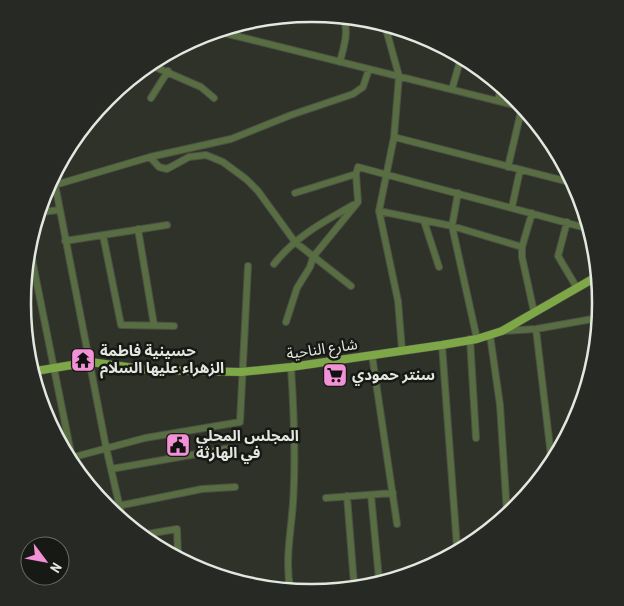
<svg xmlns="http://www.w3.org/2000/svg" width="624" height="606" viewBox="0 0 624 606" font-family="'Roboto Condensed','Noto Sans Arabic',sans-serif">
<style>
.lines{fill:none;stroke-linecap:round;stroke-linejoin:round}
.minor-casing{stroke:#4b4f46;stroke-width:8}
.major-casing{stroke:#4b4f46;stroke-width:9}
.minor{stroke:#586d41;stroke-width:6}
.major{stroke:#7ea748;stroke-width:8}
.labels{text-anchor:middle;stroke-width:5;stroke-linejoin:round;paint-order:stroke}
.street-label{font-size:15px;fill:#e4e7e0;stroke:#171915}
.poi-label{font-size:15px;font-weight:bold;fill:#e4e7e0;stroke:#171915;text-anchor:start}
.rim{fill:none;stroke:#e4e7e0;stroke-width:2.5}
</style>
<rect width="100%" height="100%" fill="#2e3229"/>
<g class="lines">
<defs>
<path id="minor" d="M386,29L399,76L394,137L379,211L398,301L402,350
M220,32L522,107
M340,62C343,49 349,33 344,20
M155,67L201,87L214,98
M452,89L460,61
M151,98L168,71
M498,101L501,88
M394,137L573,183
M150,157L159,167L167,169L189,157L206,155L223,162L246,179L258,191L295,242L351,286
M508,167L522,107
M54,179L106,447L122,517
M55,185L150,157L231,139L291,115L353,94L363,87L369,69
M295,193L356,174
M458,193L452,226L477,339
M512,207L520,170
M379,211L452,226L522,247V257L534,312
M41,212L59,210
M424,221L439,267
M567,222L558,256L577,288
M138,229L154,325
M103,235L121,325L174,326
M65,241L167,225
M522,247L532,213
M32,259L71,453
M274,264C295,237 323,222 353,205
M286,322L297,288L310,267L313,257L358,202L356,174L358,167L586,228
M536,329L551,456
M502,331L536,329L598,318
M490,335L500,405L507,514
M470,339L476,438
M442,345L457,547
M372,355L397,524
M74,457L145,438L240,422L248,266
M111,469L231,448
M371,495L379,579
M347,496L354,584
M326,498L393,493
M108,508L202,489L235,487
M147,534L177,529L178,555
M290,588C285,559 291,532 293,503C296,458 294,412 291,367"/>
<path id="major" d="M36,371L90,362L150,370L241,372L291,367L442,345L477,339L502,331L596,277"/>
</defs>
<use href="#minor" class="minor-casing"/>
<use href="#major" class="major-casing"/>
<use href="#minor" class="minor"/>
<use href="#major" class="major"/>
</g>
<defs>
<symbol id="temple-square" viewBox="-11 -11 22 22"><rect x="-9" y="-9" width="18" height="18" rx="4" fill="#f391d6" stroke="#171915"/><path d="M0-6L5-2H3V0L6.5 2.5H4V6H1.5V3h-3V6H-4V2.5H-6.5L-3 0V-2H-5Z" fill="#111"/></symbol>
<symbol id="supermarket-square" viewBox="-11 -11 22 22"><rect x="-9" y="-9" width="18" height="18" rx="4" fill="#f391d6" stroke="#171915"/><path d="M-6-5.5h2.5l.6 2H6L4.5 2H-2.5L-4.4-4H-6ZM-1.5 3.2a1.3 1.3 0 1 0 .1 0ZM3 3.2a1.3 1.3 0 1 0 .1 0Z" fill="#111"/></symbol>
<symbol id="civic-square" viewBox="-11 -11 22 22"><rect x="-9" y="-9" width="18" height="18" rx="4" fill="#f391d6" stroke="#171915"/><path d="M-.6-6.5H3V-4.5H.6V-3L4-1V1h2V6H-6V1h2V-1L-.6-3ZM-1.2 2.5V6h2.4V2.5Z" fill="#111"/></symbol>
</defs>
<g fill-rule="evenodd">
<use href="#temple-square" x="69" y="346" width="28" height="28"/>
<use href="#supermarket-square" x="321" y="361" width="28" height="28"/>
<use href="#civic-square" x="164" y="431" width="28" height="28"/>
</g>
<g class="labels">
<g class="street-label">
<text transform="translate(322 349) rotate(-8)" y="5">شارع الناحية</text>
</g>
<g class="poi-label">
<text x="100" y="356">حسينية فاطمة<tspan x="100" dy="17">الزهراء عليها السلام</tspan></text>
<text x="352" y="380">سنتر حمودي</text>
<text x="196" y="441">المجلس المحلي<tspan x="196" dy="17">في الهارثة</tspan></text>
</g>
</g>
<path d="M0 0H624V606H0ZM311 22H312A280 280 0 0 1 592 302V304A280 280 0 0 1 312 584H311A280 280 0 0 1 31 304V302A280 280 0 0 1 311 22Z" fill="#272925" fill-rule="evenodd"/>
<path class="rim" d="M311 22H312A280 280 0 0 1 592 302V304A280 280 0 0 1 312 584H311A280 280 0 0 1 31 304V302A280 280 0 0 1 311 22Z"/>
<g transform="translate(45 561) rotate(122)"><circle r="24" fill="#171915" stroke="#696b66"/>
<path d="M0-4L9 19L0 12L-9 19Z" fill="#f391d6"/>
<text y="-8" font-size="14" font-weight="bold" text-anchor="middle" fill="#e4e7e0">N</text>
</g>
</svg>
